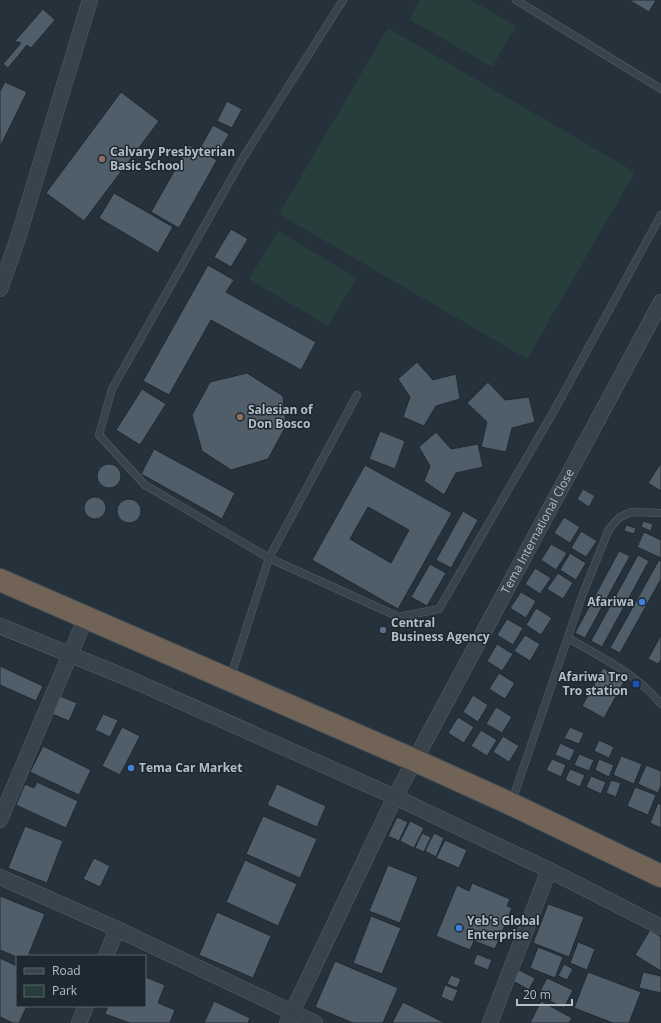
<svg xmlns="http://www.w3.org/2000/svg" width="661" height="1023" viewBox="0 0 661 1023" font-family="'Open Sans',sans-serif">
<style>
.green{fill:#283e3d}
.building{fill:#505e69;stroke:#202a32;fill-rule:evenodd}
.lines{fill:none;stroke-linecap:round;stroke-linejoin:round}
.lane-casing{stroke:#576169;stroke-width:8}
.street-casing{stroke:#576169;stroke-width:16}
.highway-casing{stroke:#444e56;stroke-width:24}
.lane{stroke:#39434b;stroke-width:7}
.street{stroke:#39434b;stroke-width:15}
.highway{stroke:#716356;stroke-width:22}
.education-dot{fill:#8d6e63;stroke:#1e2830;stroke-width:1.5}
.shop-dot{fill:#3f7fe0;stroke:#1e2830;stroke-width:1.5}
.service-dot{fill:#5c6f8a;stroke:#1e2830;stroke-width:1.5}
.transit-dot{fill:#1a4fb4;stroke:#1e2830;stroke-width:1.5}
.labels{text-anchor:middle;stroke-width:3;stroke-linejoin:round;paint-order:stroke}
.poi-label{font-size:12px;font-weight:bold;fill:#b4bec7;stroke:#1e2830;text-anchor:start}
.street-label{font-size:12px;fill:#b4bec7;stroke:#1e2830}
</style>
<rect width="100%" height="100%" fill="#25313b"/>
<path class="green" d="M420,0H471L516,26L492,67L409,19Z
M388,28L635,172L527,359L279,214Z
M278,231L357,278L328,326L249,279Z"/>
<path class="building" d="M629,0H656L649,12Z
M43,9L55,20L31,48L27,45L8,68L3,64L21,43L15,41Z
M5,82L27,92L0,147V91Z
M121,92L159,121L84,221L46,193Z
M227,101L242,109L232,128L217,121Z
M213,125L229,134L216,157L200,148Z
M189,145L217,160L179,228L151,212Z
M114,193L173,227L158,253L99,218Z
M231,229L248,239L231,267L214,257Z
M208,265L234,280L226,292L316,342L301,370L211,320L169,395L143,381Z
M417,362L433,380L456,374L460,399L436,406L424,426L403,417L410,397L398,379Z
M247,373L283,396L286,426L268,459L231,470L202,451L192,415L210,382Z
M488,382L505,400L529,397L535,422L512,428L506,452L481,447L487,422L467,403Z
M142,389L166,404L140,445L116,430Z
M380,431L405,441L395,469L369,459Z
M436,432L451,449L478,444L483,467L456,473L444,495L424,481L430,466L419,447Z
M154,449L235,493L222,519L141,474Z
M661,463V491L648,483Z
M97 476a12 12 0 1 1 24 0a12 12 0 1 1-24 0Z
M365,465L452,513L398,609L312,560ZM368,507L409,530L391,563L350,539Z
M583,489L595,496L589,507L577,499Z
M84 508a11 11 0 1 1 22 0a11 11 0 1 1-22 0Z
M117 511a12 12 0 1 1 24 0a12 12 0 1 1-24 0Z
M463,511L478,520L451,568L436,560Z
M564,517L580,527L570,543L554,533Z
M643,521L653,524L651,531L641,527Z
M626,525L636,528L634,534L624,531Z
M581,531L597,541L586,557L571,548Z
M644,532L661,540V558L637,547Z
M551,544L567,553L556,570L541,560Z
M619,551L630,556L585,638L575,633Z
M570,553L586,563L576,580L560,570Z
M638,555L649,561L602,647L591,641Z
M659,560L661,561V579L620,653L610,648Z
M430,564L446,573L427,606L411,597Z
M535,568L551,578L540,594L525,584Z
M558,573L573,583L563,599L547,589Z
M521,592L536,601L526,618L510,608Z
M536,608L552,618L541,635L526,625Z
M507,619L523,628L513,645L497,635Z
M525,635L540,644L530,661L514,651Z
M661,635V660L658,664L648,659Z
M497,644L513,654L502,671L487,661Z
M0,666L43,686L36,701L0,685Z
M603,668L625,680L604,718L582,706Z
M499,673L515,683L505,699L489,689Z
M473,695L488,705L478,722L463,712Z
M60,696L77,703L69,721L52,714Z
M496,707L512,717L502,733L486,724Z
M103,714L118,720L110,737L95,730Z
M458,717L474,727L464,743L448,733Z
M122,727L140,736L120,775L102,766Z
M570,727L584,733L579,744L564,738Z
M481,730L497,740L487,756L471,746Z
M503,736L519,746L509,762L493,752Z
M599,740L614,747L609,758L594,751Z
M560,743L575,750L570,761L555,755Z
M43,746L91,770L79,795L30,772Z
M579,754L594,760L589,771L574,765Z
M621,756L642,764L634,784L613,775Z
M552,759L566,765L561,777L546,770Z
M599,759L614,765L609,777L595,770Z
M646,765L661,771V786L658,793L638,784Z
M570,769L585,775L580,787L565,780Z
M591,776L606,782L601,794L586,787Z
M611,780L621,783L616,797L606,793Z
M37,782L78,801L66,828L16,805L25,784L34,788Z
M277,784L326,806L317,827L267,805Z
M635,787L656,795L648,815L627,806Z
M658,803L661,805V828L650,823Z
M263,816L317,839L300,878L246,854Z
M397,817L408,822L399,841L388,836Z
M410,821L424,828L414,848L400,841Z
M25,826L63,841L47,883L8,868Z
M422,833L431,837L424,852L415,848Z
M434,833L444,838L436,857L425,851Z
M445,840L467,850L459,868L436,858Z
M94,858L110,866L100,887L83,879Z
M245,860L297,884L278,926L226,902Z
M388,865L418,877L400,923L369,911Z
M472,883L510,899L507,906L512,908L495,949L474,941L470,950L436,936L457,885L469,891Z
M0,896L45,914L28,956L17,957L0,950Z
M548,904L584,917L569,957L533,943Z
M217,912L271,936L253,978L199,955Z
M371,916L401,928L382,974L353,963Z
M650,930L661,937V971L635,955Z
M578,942L595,949L587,970L570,963Z
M538,947L563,957L555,978L530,968Z
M477,954L492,960L488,970L473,964Z
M0,958L17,966V1006H27L19,1023H13L0,1017Z
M335,961L398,988L383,1023H353L315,1007Z
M564,964L573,969L567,980L558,976Z
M519,970L535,978L529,990L513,981Z
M588,972L641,992L629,1023H613L574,1008Z
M643,972L661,976V993L639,988Z
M451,975L461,979L457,988L447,984Z
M145,977L165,985L158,1003L175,1010L170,1023H130L105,1014L108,1006H145Z
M547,978L573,990L564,1008L538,995Z
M445,985L458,990L453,1002L441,997Z
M214,1001L250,1018L248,1023H204Z
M541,1001L572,1018L569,1023H530Z
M403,1002L445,1023H392Z"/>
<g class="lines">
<defs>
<path id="lane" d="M343,0L243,158L112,389L99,435L145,485L269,558L399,617L439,609L555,409L661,215
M516,0L661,89
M568,638C600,657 637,674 661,704
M230,679L269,558L357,395
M512,801L582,596L609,529L620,517L632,512L661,513"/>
<g id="street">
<path d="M0,289L17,241L90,0"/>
<path id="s1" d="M0,626L130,679L395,797L661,302"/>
<path d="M0,820L86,617"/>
<path d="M0,877L117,929L315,1023"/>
<path d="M106,956L117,929"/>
<path d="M79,1023L86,1006"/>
<path d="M287,1023L395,797L549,870"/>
<path d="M490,1023L549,870L661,927"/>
</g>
<path id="highway" d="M0,580L414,760L511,804L661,876"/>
</defs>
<use href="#lane" class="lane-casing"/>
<use href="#street" class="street-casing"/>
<use href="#highway" class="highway-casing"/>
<use href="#lane" class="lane"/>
<use href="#street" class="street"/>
<use href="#highway" class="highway"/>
</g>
<g class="education-dot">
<circle cx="102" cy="159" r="4"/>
<circle cx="240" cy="417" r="4"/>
</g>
<g class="shop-dot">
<circle cx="642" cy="602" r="4"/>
<circle cx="131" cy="768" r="4"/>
<circle cx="459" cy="928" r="4"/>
</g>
<circle class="service-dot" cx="383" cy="630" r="4"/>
<rect class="transit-dot" x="632" y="680" width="8" height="8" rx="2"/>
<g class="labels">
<g class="poi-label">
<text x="110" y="156">Calvary Presbyterian<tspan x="110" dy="14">Basic School</tspan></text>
<text x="248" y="414">Salesian of<tspan x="248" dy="14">Don Bosco</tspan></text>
<text x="634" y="606" text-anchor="end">Afariwa</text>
<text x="391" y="627">Central<tspan x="391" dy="14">Business Agency</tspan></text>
<text x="628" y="681" text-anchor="end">Afariwa Tro<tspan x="628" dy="14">Tro station</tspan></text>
<text x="139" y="772">Tema Car Market</text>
<text x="467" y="925">Yeb's Global<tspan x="467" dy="14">Enterprise</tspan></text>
</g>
<g class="street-label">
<text dy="4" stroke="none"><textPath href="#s1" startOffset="732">Tema International Close</textPath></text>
</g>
</g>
<rect x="16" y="955" width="130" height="52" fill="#1e2830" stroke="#5a646c"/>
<rect x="24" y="968" width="20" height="6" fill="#39434b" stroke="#5a646c"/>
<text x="52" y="975" font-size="12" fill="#b4bec7">Road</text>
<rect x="24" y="985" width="20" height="12" fill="#283e3d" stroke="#5a646c"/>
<text x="52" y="995" font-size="12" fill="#b4bec7">Park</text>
<path d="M517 999v6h55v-6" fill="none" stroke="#b4bec7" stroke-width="2"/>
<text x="523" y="999" font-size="12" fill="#b4bec7" stroke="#1e2830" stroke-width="3" paint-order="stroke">20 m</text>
</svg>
